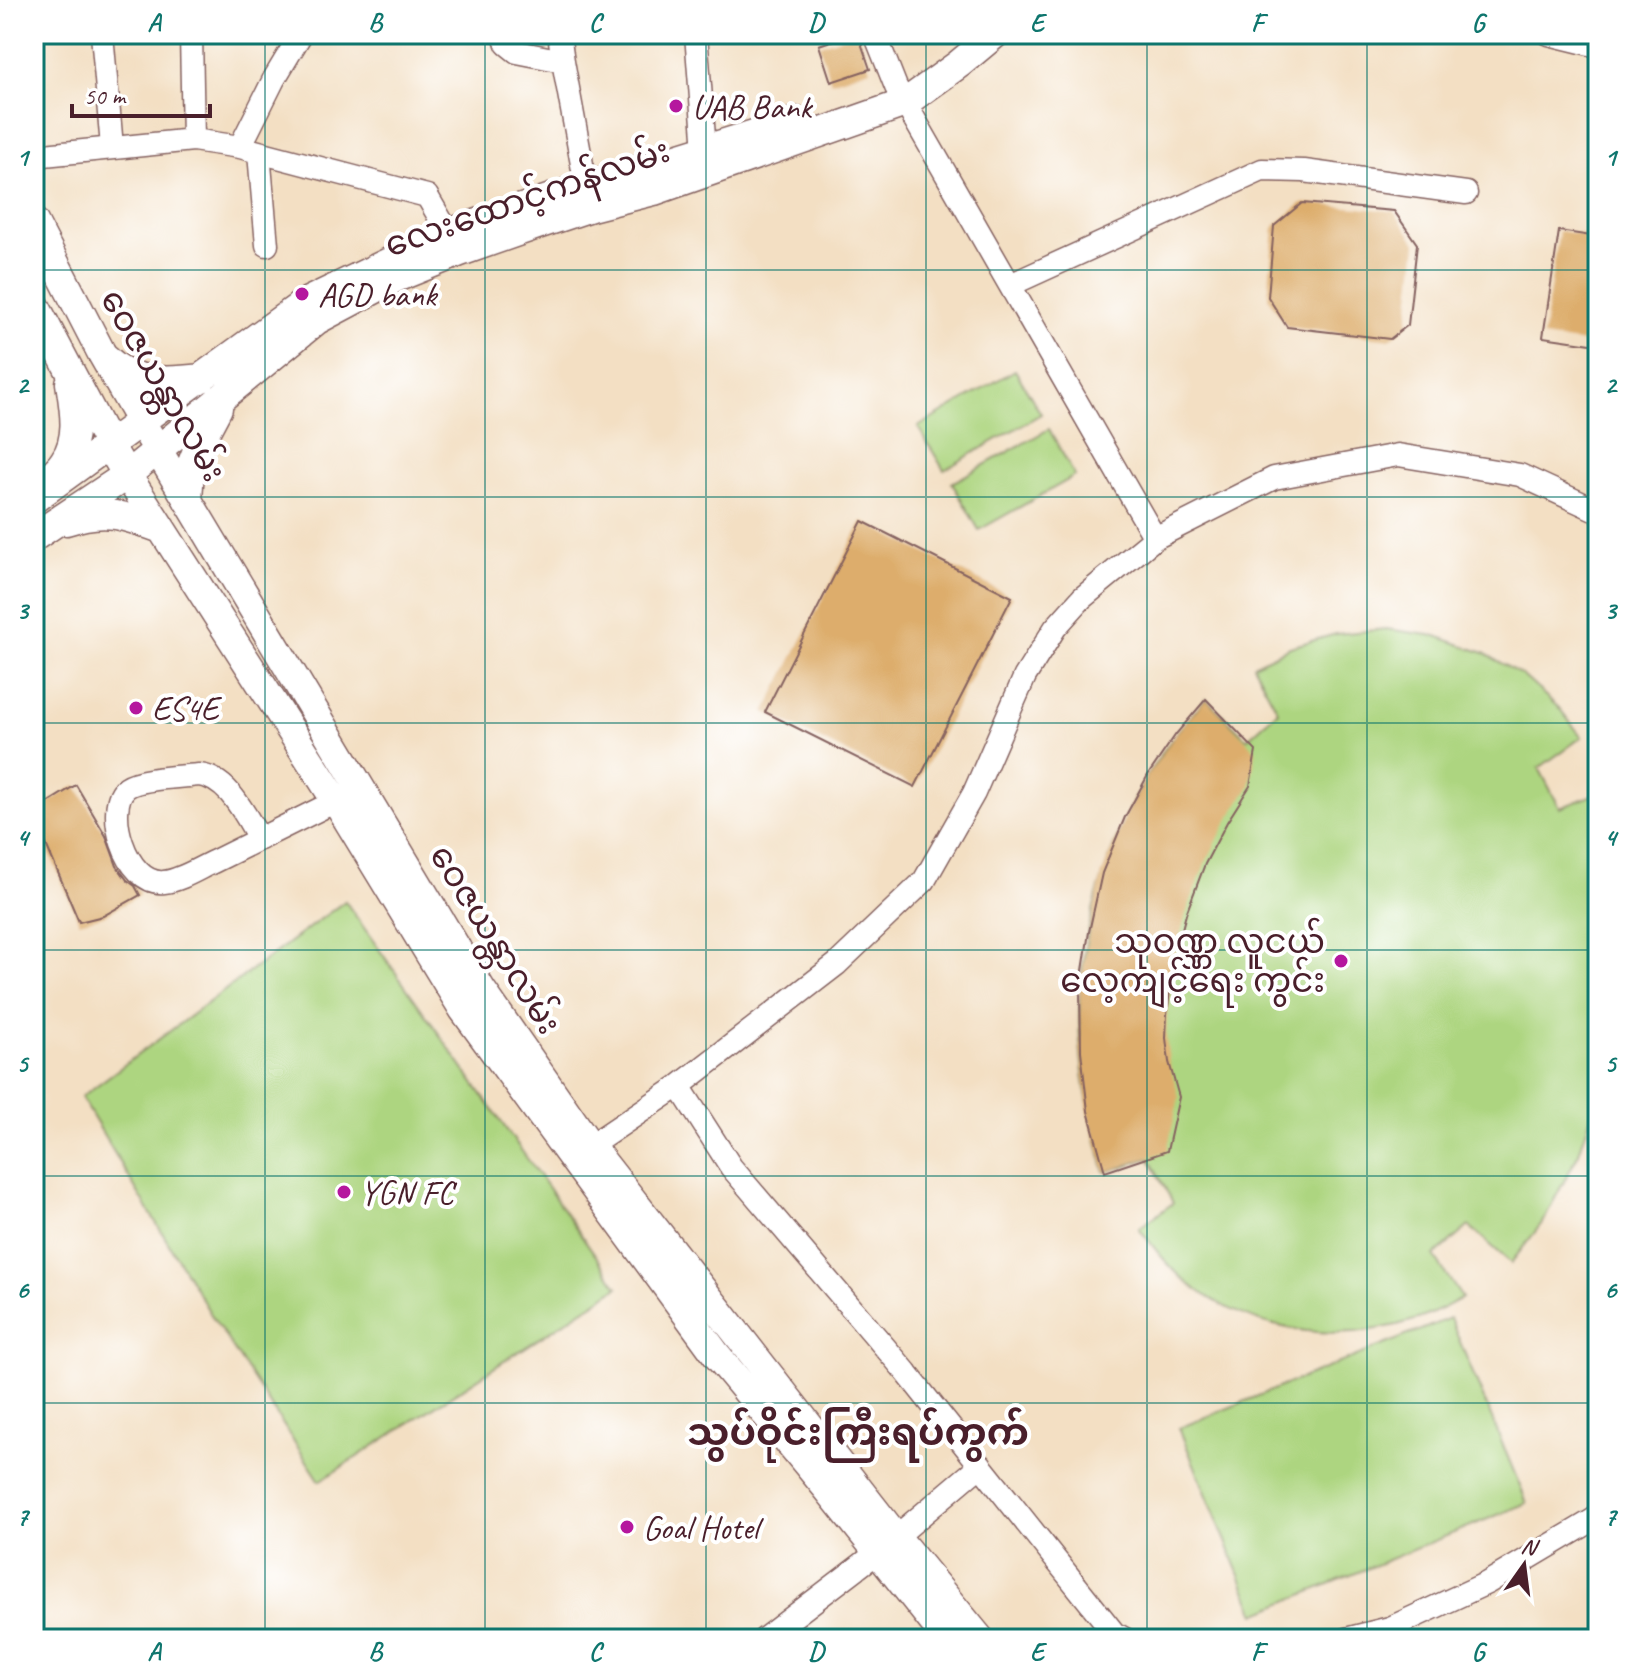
<svg xmlns="http://www.w3.org/2000/svg" width="1632" height="1673" viewBox="0 0 1632 1673" font-family="Caveat,'Noto Sans Myanmar',sans-serif">
<style>
.green{fill:#add580;stroke:#7c7a56;stroke-width:2}
.lines{fill:none;stroke-linecap:round;stroke-linejoin:round}
.stream{stroke:#51bbcd;stroke-width:6}
.building{fill:#ddad6c}
.minor-casing{stroke:#856260;stroke-width:25}
.major-casing{stroke:#856260;stroke-width:31}
.minor{stroke:#fff;stroke-width:22}
.major{stroke:#fff;stroke-width:28}
.grid{fill:none;stroke:#0f766e;stroke-width:2;stroke-opacity:0.55}
.poi-dot{fill:#b5179e;stroke:#fff;stroke-width:3}
.labels{text-anchor:middle;stroke-width:8;stroke-linejoin:round;paint-order:stroke}
.poi-label{font-size:34px;fill:#4a1f2b;stroke:#fff;text-anchor:start}
.street-label{font-size:34px;fill:#4a1f2b;stroke:#fff}
.quarter-label{font-size:38px;font-weight:bold;fill:#4a1f2b;stroke:#fff}
.neatline{fill:none;stroke:#0f766e;stroke-width:3}
.grid-label{font-size:26px;text-anchor:middle;font-weight:bold;fill:#0f766e}
</style>
<rect width="100%" height="100%" fill="#fff"/>
<filter id="ink" filterUnits="userSpaceOnUse"><feTurbulence type="fractalNoise" baseFrequency=".0125" numOctaves="2"/><feDisplacementMap in="SourceGraphic" scale="16" xChannelSelector="R" yChannelSelector="G"/><feConvolveMatrix kernelMatrix="1 2 1 2 8 2 1 2 1" color-interpolation-filters="sRGB"/></filter>
<filter id="wash" filterUnits="userSpaceOnUse"><feTurbulence type="fractalNoise" baseFrequency=".006" numOctaves="4" result="noise"/><feDisplacementMap in="SourceGraphic" scale="32" xChannelSelector="R" yChannelSelector="G"/><feGaussianBlur stdDeviation="1.8" result="paint"/><feColorMatrix in="noise" values="0 0 0 0 0 0 0 0 0 0 0 0 0 0 0 0 0 1.4 0 .05"/><feComposite in="paint" operator="in"/></filter>
<g filter="url(#wash)">
<rect width="100%" height="100%" fill="#f3dfc3"/>
<path class="green" d="M1015,370L1041,414L944,470L918,427Z
M1049,429L1075,476L979,530L952,483Z
M1386,629L1436,636L1484,653L1523,676L1559,708L1582,737L1539,768L1560,808L1598,793V1094L1579,1153L1542,1223L1511,1263L1469,1226L1434,1256L1462,1298C1448,1305 1434,1314 1418,1319C1342,1344 1264,1335 1197,1290C1174,1274 1155,1249 1139,1228L1173,1203L1149,1158L1105,1172C1094,1133 1084,1094 1081,1053C1072,957 1100,859 1147,777C1163,748 1185,723 1206,699L1247,739L1278,711L1253,665L1290,647L1336,634Z
M345,901L618,1287L320,1481L213,1318L81,1097Z
M1450,1318L1527,1503L1256,1614L1179,1428Z"/>
<g class="lines">
<path class="stream" d="M34,915L38,1005L34,1032"/>
</g>
<g id="blocks">
<path class="building" d="M852,34H858L870,69L831,82L819,45Z
M1302,203L1394,211L1417,244L1408,325L1390,339L1287,327L1268,297L1274,226Z
M1559,231L1598,237V345L1543,337Z
M862,521L1012,597L915,787L765,712Z
M1206,699L1256,751L1250,786L1227,822L1205,864L1186,914L1174,959L1167,1014L1166,1038L1169,1062L1179,1097L1167,1151L1105,1172L1088,1111L1081,1051L1080,990L1089,932L1102,873L1125,817L1148,775L1176,734Z
M76,785L106,836L117,866L127,880L135,886L140,895L103,916L79,922L34,816V811Z"/>
</g>
</g>
<g filter="url(#ink)">
<use href="#blocks" fill-opacity="0" stroke="#856260" stroke-width="2"/>
<g class="lines">
<defs>
<path id="minor" d="M102,34L112,147
M191,34L193,140
M504,34L507,44L517,52L563,61
M559,34L563,61L586,186
M696,34L705,150
M875,34L896,87L1155,538
M1549,34L1598,46
M240,147L274,79L301,34
M259,153L267,245
M34,156L193,140L240,147L427,196L456,246
M1010,285L1262,170L1304,171L1466,193
M260,839C245,816 229,778 199,775C182,777 140,778 127,787C103,805 125,886 164,882C182,880 199,868 215,861C255,841 296,821 336,801
M679,1086L731,1167L906,1372L1114,1633L1125,1639
M578,1154L679,1086L837,964L924,881L974,793L1025,676L1055,628L1082,598L1155,538L1274,478L1398,455L1520,475L1598,511
M764,1639L878,1552L981,1465
M1346,1639L1390,1628L1487,1583L1593,1520L1598,1516"/>
<path id="major" d="M34,222L101,352L141,422L481,989L590,1146L896,1537L980,1639
M34,303L109,445L127,475L336,801L463,1009L716,1354L826,1487L947,1639
M106,358C132,385 168,382 202,378
M46,481C52,474 60,468 64,461C80,438 74,409 70,383
M34,499L304,303L449,233L586,186L796,121
M188,501L190,468L201,440L218,408
M66,521C105,508 124,515 161,529
M34,537L127,475L317,320L398,277L460,252L537,225L591,207L654,191L905,103L959,64L995,34"/>
</defs>
<use href="#minor" class="minor-casing"/>
<use href="#major" class="major-casing"/>
<use href="#minor" class="minor"/>
<use href="#major" class="major"/>
</g>
</g>
<path class="grid" d="M265,34V1639M485,34V1639M706,34V1639M926,34V1639M1147,34V1639M1367,34V1639M34,270H1598M34,497H1598M34,723H1598M34,950H1598M34,1176H1598M34,1403H1598"/>
<g class="poi-dot">
<circle cx="676" cy="106" r="8"/>
<circle cx="302" cy="294" r="8"/>
<circle cx="136" cy="708" r="8"/>
<circle cx="1341" cy="961" r="8"/>
<circle cx="344" cy="1192" r="8"/>
<circle cx="627" cy="1527" r="8"/>
</g>
<g class="labels">
<g class="poi-label">
<text x="692" y="118">UAB Bank</text>
<text x="318" y="306">AGD bank</text>
<text x="152" y="720">ES4E</text>
<text x="1325" y="953" text-anchor="end">သုဝဏ္ဏ လူငယ်<tspan x="1325" dy="39">လေ့ကျင့်ရေး ကွင်း</tspan></text>
<text x="360" y="1204">YGN FC</text>
<text x="643" y="1539">Goal Hotel</text>
</g>
<g class="street-label">
<text transform="translate(527 197) rotate(-19)" y="12">လေးထောင့်ကန်လမ်း</text>
<text transform="translate(164 385) rotate(60)" y="12">ဝေဇယန္တာလမ်း</text>
<text transform="translate(496 939) rotate(58)" y="12">ဝေဇယန္တာလမ်း</text>
</g>
<g class="quarter-label">
<text x="858" y="1445">သွပ်ဝိုင်းကြီးရပ်ကွက်</text>
</g>
</g>
<rect width="1632" height="1673" fill="none" stroke="#fff" stroke-width="88"/>
<g transform="translate(1524 1565) rotate(14)" stroke="#ffffff" stroke-width="6" paint-order="stroke">
<path d="M0-6L14 30L0 20L-14 30Z" fill="#4a1f2b"/>
<text y="-12" font-size="22" font-weight="bold" text-anchor="middle" fill="#4a1f2b">N</text>
</g>
<path d="M72 104v12h138v-12" fill="none" stroke="#4a1f2b" stroke-width="4"/>
<text x="84" y="104" font-size="24" fill="#4a1f2b" stroke="#ffffff" stroke-width="6" paint-order="stroke">50 m</text>
<rect x="44" y="44" width="1544" height="1585" class="neatline"/>
<g class="grid-label">
<text x="154" y="31">A</text>
<text x="375" y="31">B</text>
<text x="595" y="31">C</text>
<text x="816" y="31">D</text>
<text x="1037" y="31">E</text>
<text x="1257" y="31">F</text>
<text x="1478" y="31">G</text>
<text x="22" y="166">1</text>
<text x="1610" y="166">1</text>
<text x="22" y="393">2</text>
<text x="1610" y="393">2</text>
<text x="22" y="619">3</text>
<text x="1610" y="619">3</text>
<text x="22" y="846">4</text>
<text x="1610" y="846">4</text>
<text x="22" y="1072">5</text>
<text x="1610" y="1072">5</text>
<text x="22" y="1298">6</text>
<text x="1610" y="1298">6</text>
<text x="22" y="1525">7</text>
<text x="1610" y="1525">7</text>
<text x="154" y="1660">A</text>
<text x="375" y="1660">B</text>
<text x="595" y="1660">C</text>
<text x="816" y="1660">D</text>
<text x="1037" y="1660">E</text>
<text x="1257" y="1660">F</text>
<text x="1478" y="1660">G</text>
</g>
</svg>
